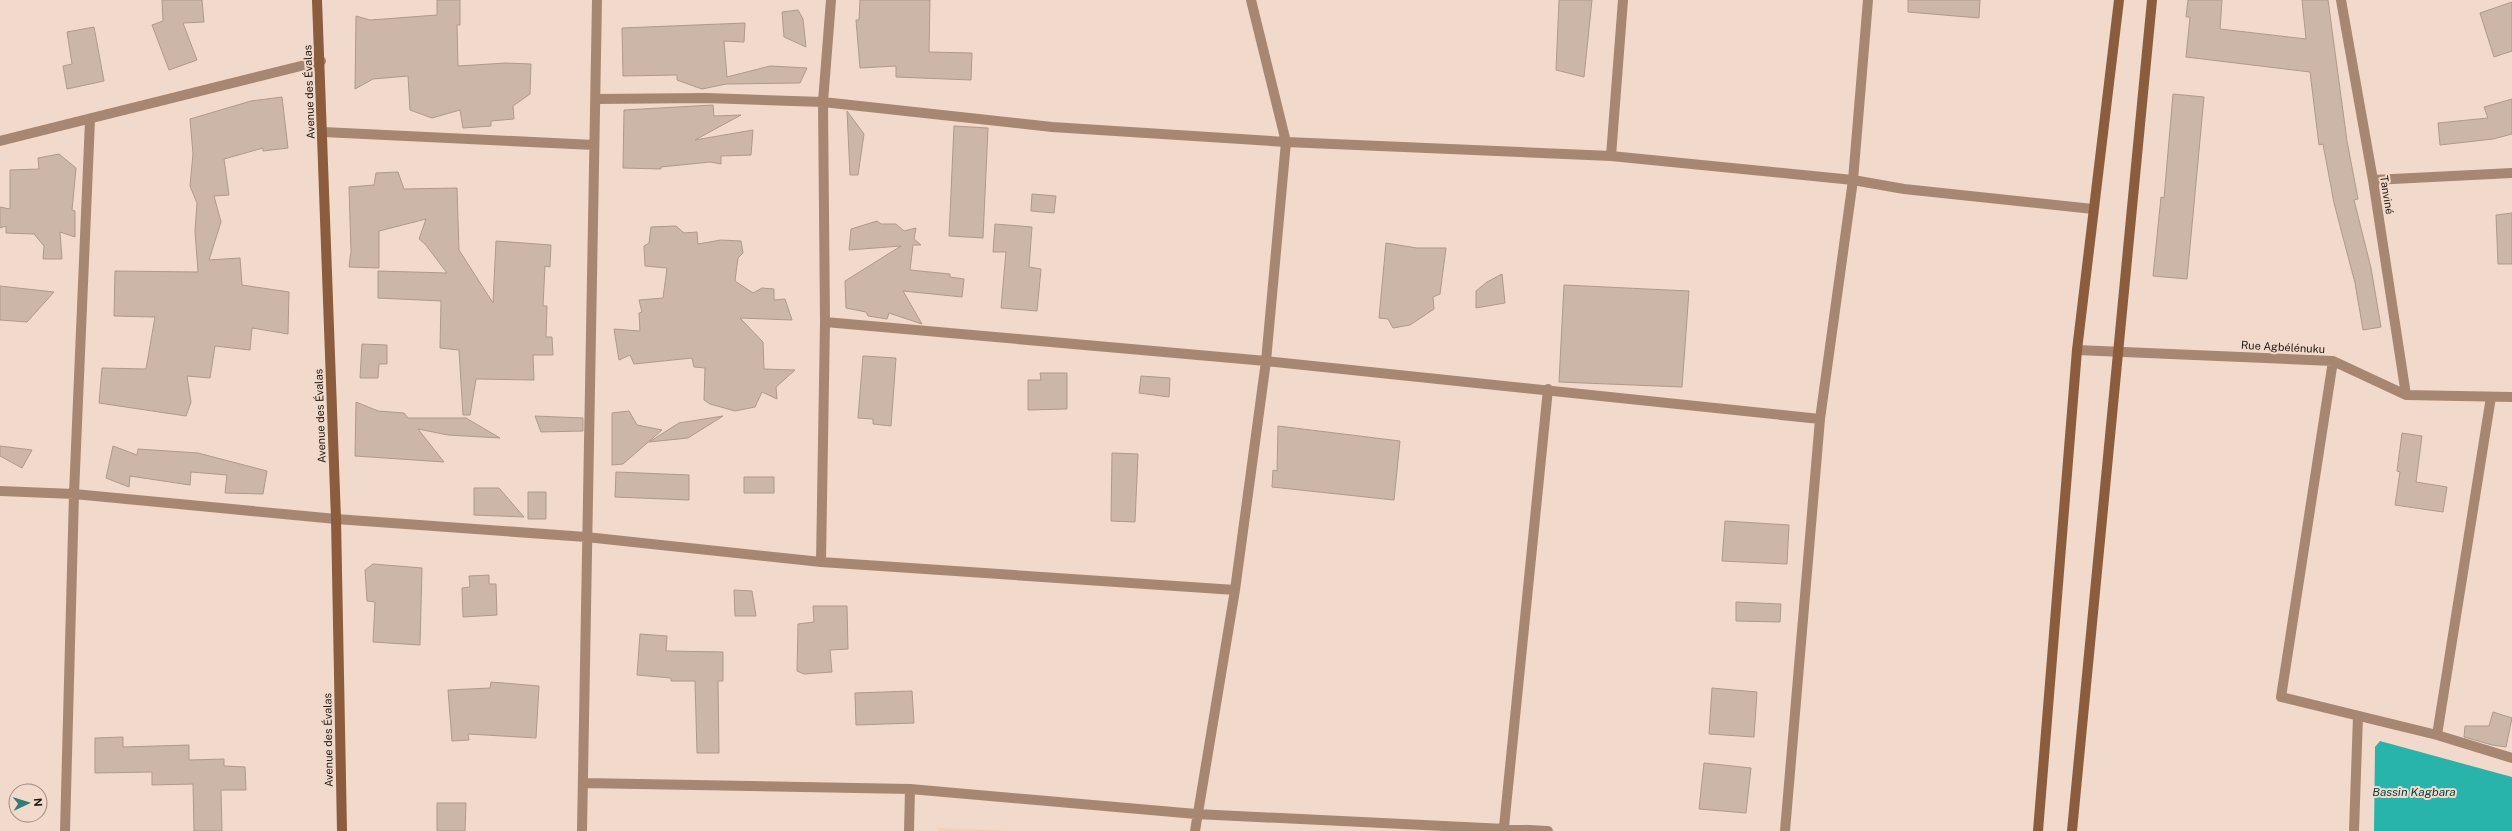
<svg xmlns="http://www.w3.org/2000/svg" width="2512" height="831" viewBox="0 0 2512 831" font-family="'Public Sans',sans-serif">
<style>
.built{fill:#eed0bc}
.water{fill:#28b4ab}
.building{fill:#ccb6a7;stroke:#af998b}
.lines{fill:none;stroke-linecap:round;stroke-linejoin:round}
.street{stroke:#a88772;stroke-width:10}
.secondary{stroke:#8b5c3d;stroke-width:10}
.labels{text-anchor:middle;stroke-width:4;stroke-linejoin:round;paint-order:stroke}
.street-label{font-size:11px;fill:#201813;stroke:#f1dacb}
.water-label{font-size:12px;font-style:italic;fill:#05423f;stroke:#f1dacb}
</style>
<rect width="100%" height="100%" fill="#f1dacb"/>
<path class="built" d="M938,828L1013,831H938Z"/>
<path class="water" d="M2380,741L2512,777V831H2374L2375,747Z"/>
<path class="building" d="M162,0H202L204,22L183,23L197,60L169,70L152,25L163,21Z
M437,0H460V25H457L458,66L506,63L531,64L530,94L513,106L514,119L491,121V126L463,128L460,110L432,118L410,110L408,76L373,79L355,89L356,16L370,20L437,15Z
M860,0H930L929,52L972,53L971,80L896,77V66L860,68L856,20H859Z
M1559,0H1592L1584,77L1556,70Z
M1908,0H1980L1979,18L1908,12Z
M2188,0H2222L2220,29L2306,39L2302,0H2328L2347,141L2358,199L2354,200L2371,268L2381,327L2363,330L2355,283L2334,203L2323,144L2319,145L2310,72L2186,57L2190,17H2186Z
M2512,2V51L2494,57L2480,13Z
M798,10L803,19L806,47L784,37L782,12Z
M745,23L744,42L724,41L727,77L770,66L807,68L800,83L726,84L702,89L677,80V75L623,76L622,28Z
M94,27L104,81L67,89L63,66L72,64L67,32Z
M2173,94L2204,97L2187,279L2153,276L2161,197L2164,198Z
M282,97L288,148L263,151V148L224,159L229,195L214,196L221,222L209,260L240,258L242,285L289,292L288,334L252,328L250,350L215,346L210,378L187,376L191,402L186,416L99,403L102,368L146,369L155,317L114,316L115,271L198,272L195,231L197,203L190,186L193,154L190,119L251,101Z
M2512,99V134L2493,139L2440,145L2438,123L2488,118L2484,107Z
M713,105L714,116L741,115L695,140L753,130L751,155L721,156V164L710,162L661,167V169L623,168L624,110Z
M847,111L864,134L858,175H850Z
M954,126L988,128L983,238L949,236Z
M59,154L76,168L72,210L75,211V237L60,232L62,259H43L44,246L34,234L6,233V226L0,228V207L10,209V170L39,169L38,158Z
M398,172L404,189L457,188L459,250L493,303L496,241L551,245L550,267L545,266L543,306H547L546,337H552L553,355H533L534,380L476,379L470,415H463L459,350L440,348L441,301L378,298V271L447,273L425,244L419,239L426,219L379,231V268L349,267L351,251L349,187L374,185L376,173Z
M1032,194L1056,196L1054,213L1031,211Z
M2512,213V264H2498L2496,215Z
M877,221L881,224H896L904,231L916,228L914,239L921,245H913L910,270L950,274V277L964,279L962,297L903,291L922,324L889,313L887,319L868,316L866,312L846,308L845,281L901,246L849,250L851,229Z
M995,224L1032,227L1029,267L1041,269L1037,311L1001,308L1006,252H993Z
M676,226L684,233L697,232L698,244L721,240L741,241L743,253L738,258L735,281L753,293L762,288L774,289V300L785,299L792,320L740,318L763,342L764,369L795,370L776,387L777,399L762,392L755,407L735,411L710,404L704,400L705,368L694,367L692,358L634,364L630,355L619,360L614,329L640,331L639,313L642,312L639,300L663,298L667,268L645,266L644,246L649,243L651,227Z
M1386,243L1417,248H1446L1440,294L1433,297L1434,309L1410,325L1393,328L1388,319L1379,318Z
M1502,274L1505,303L1476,308V291L1487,282Z
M1564,285L1689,291L1682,387L1559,382Z
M0,286L54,292L27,322L0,320Z
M362,344L387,345V364H379L378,378H360Z
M863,356L896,358L891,426L873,424V419L858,418Z
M1040,373H1067V409L1028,410V380H1041Z
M1141,376L1170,378L1169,397L1139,393Z
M356,402L378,411L404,413L408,418H466L500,438L448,435L418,429L444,462L355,456Z
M629,411L637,425L662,430L623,464L612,465V413Z
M535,416L583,418V431L541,432Z
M723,416L688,438L649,442L679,423Z
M1278,426L1400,441L1394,500L1272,487L1273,470L1277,471Z
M2402,433L2422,436L2416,482L2447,487L2443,512L2395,505L2400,472L2397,471Z
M0,446L32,450L22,468L0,456Z
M113,446L137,455L138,449L198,453L267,471L263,494L225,493L227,475L191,472L190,485L130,476L129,487L106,478Z
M1112,453L1138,454L1135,522L1111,521Z
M616,472L689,475V500L615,497Z
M744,477H774V493H744Z
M474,488H499L524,517L474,515Z
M528,492H546V519H528Z
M1725,521L1789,525L1787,564L1722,561Z
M373,564L422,568L420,645L373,642L375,602L367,601L365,570Z
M489,575V584H496L497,615L463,617L462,588L470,587L469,576Z
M734,590L752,591L756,616H735Z
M1736,602L1781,604L1780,622L1736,621Z
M813,606H847L848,649L830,650L832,672L804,674L797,671L798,624L814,622Z
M640,634L667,636L666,651L723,652V681H718L719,753H697L695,681H671V678L637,675Z
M491,682L539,686L536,738L468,734L469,740L452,741L448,690L490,688Z
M1712,688L1757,692L1754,737L1709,734Z
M912,691L914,723L856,725L855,693Z
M2493,712L2512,718L2506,747L2492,745L2464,737L2465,726H2489Z
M123,737V747L189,745V760L224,759V766L245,767L246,790H221L222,831H194L193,784L152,785V772L95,773V738Z
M1704,763L1751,768L1746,813L1699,809Z
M437,803H466L465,831H437Z"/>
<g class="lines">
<path class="street" d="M2341,0L2373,180L2406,395
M596,99L706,98L823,102L1052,127L1286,142L1611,156L1853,180L1904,189L2093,209
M323,132L594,145
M0,141L321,61
M1611,156L1623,0
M2373,180L2512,173
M825,322L1266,361L1820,419
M2077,350L2333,361L2406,395L2512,397
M2333,361L2281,697L2437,735L2512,758
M0,491L74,494L336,519L586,537L821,562L1235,590
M821,562L825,322L823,102L831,0
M2437,735L2491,397
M583,783L910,789L1196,814L1548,831
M1504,827L1548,389
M65,831L74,494L90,120
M582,831L597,0
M909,831L910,789
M1195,831L1235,590L1266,361L1286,142L1251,0
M1785,831L1820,419L1853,180L1868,0
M2354,831L2358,716"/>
<path class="secondary" d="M317,0L336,519L342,831
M2038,831L2077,350L2119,0
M2072,831L2152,0"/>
</g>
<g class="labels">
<g class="street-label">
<text transform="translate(309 92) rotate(-92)" y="4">Avenue des Évalas</text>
<text transform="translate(2387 195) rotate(81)" y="4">Tanviné</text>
<text transform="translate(2283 347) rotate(3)" y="4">Rue Agbélénuku</text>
<text transform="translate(320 416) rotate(-92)" y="4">Avenue des Évalas</text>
<text transform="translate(328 740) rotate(-91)" y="4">Avenue des Évalas</text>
</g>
<g class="water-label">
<text x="2414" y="796">Bassin Kagbara</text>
</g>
</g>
<g transform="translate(28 803) rotate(86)"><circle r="19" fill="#f1dacb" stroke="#9d8c81"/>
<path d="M0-3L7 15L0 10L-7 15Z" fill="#347c76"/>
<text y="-6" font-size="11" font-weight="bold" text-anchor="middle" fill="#201813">N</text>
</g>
</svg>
